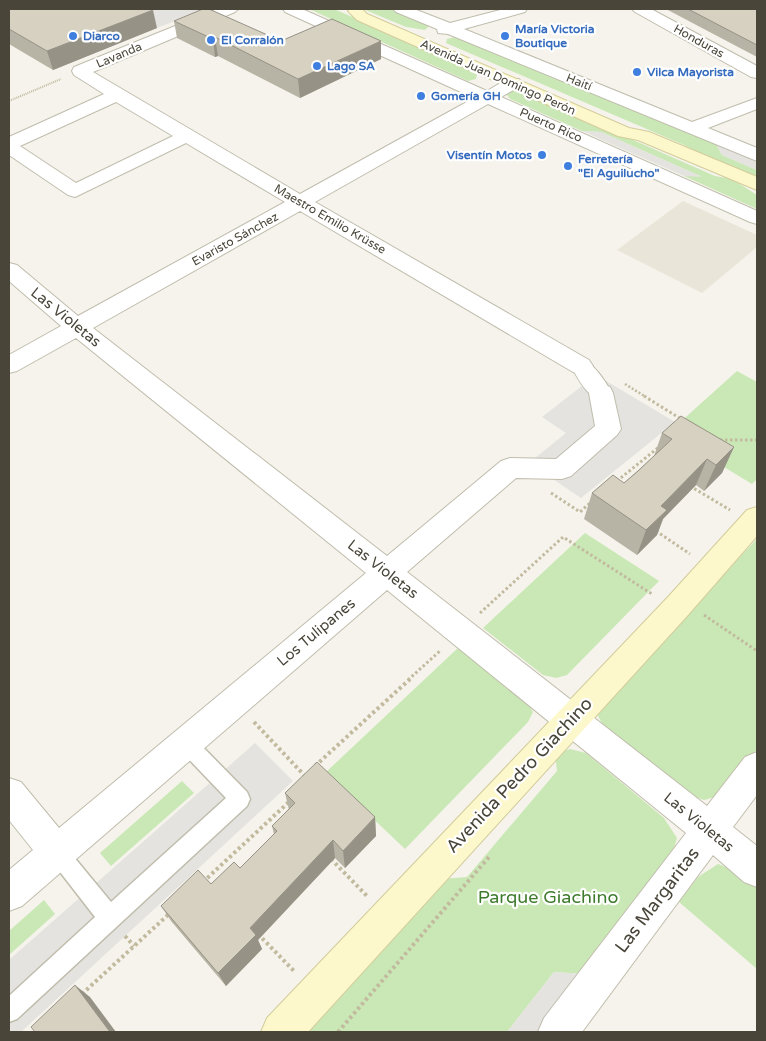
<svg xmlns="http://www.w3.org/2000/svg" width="766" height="1041" viewBox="0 0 766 1041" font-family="'Varela Round',sans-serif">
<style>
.residential{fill:#e9e6d9}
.green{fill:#cae8b5}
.parking{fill:#e4e3df}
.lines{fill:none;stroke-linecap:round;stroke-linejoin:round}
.service-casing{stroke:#c0bdad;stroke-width:3}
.pedestrian-casing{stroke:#c0bdad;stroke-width:2}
.minor-casing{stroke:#c0bdad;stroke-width:2}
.secondary-casing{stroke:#d3cc9b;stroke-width:2}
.path-far3{stroke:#c2ba9f;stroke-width:2;stroke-dasharray:1 1;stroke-linecap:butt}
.path-far2{stroke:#c2ba9f;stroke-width:2.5;stroke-dasharray:2 2;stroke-linecap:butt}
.path-far1{stroke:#c2ba9f;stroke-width:3;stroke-dasharray:2.5 2.5;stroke-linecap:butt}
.path{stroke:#c2ba9f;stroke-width:4;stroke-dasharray:3 3;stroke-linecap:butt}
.service{fill:#fff;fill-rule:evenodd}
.pedestrian{fill:#fff;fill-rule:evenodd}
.minor{fill:#fff;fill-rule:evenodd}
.secondary{fill:#fdf8cc;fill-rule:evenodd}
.wall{fill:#b8b4a5}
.shaded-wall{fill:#969286}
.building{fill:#d6d1c0;stroke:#969286}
.shop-dot{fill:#3f7fe0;stroke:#fff;stroke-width:2}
.labels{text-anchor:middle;stroke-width:4.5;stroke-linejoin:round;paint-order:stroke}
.far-shop-label{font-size:12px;font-weight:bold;fill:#366cbe;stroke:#fff;text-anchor:start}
.far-street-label{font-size:12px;fill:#494539;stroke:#fff}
.street-label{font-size:15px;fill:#494539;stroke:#fff}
.near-street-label{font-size:18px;fill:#494539;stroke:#fff}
.near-park-label{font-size:18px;fill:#3f7b2c;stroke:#fff}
</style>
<rect width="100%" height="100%" fill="#f5f3eb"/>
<path class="residential" d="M683,201L757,235V247L702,293L617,250Z"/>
<path class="green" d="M309,9H334L466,66L477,74L476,79L468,81Z
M363,9H390L429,26L425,30L406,27Z
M455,37L463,39L716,144L722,155L757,170V178L722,165L684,145L446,43L447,39Z
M515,90L524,92L715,176L732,179L757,195V209L684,176H700L601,132L582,131L510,99L507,95L508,91Z
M737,371L757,382V479L752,484L668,433Z
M585,533L659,581L567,675L556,678L543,675L483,628Z
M757,539V749L722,795L704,800L682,793L608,735L598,716L604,698Z
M459,647L527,702L533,712L528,722L405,849L325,773Z
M570,749L586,753L664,818L677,838L671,858L583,974L554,972L507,1032H303L442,879L467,877L557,771L555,754Z
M182,781L194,793L111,866L100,853Z
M718,864L742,873L757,886V969L679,902L698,877Z
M44,900L55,914L9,955V931Z"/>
<path class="parking" d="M119,9H205L157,28Z
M582,131L601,132L702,177L684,176Z
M716,144L757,162V170L722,155Z
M596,375L675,422L581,498L529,463L566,433L542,417Z
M255,743L293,781L21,1032H9V960Z
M554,972L583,974L539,1032H507Z"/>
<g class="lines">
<defs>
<path id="service" d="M186,734L193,737L247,792L250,799L247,806L17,1019L9,1022V996L95,917L50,859L47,852L50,845L57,842L64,845L111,902L226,798L179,749L176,743L179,737Z"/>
<path id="pedestrian" d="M581,359C594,363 605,381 612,393L608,398C590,404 579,380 571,366L574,361Z"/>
<path id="minor" d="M217,9H238L235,12L93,72L300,194L474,98L285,12L283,9H302L487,91L507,79H519L522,83L519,87L501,97L757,211V224L750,222L488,104L315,202L589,360L593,366L589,372L581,374L573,372L300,211L93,328L387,556L501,461L510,458L556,459L595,426L589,393L592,387L601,384L610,387L613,393L621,429L617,435L571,476L562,479L516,478L407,572L707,806L745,757L757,752V795L733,827L757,846V887L744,882L713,855L582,1032H538L544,1018L686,833L387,590L22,906L9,911V870L33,850L9,820V778L21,782L59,828L366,573L76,338L17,371L9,373V355L61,326L9,281V263L17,265L78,316L285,202L186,143L75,197L68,195L9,155V137L104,94L74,75L72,71L74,67ZM116,102L173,136L76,183L20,146Z
M393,9H414L450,23L504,9H527L525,12L464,29L692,122L757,98V109L708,128L757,148V161L448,34L438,33L437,29L396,12Z
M632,9H651L757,66V78L751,77L635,12Z"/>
<path id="secondary" d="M350,9H362L367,14L629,128L649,132L757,177V190L638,140L618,136L357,20L348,11Z
M757,507V536L688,615L308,1032H261L267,1018L668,597L747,510Z"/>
</defs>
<use href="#service" class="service-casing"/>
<use href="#pedestrian" class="pedestrian-casing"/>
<use href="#minor" class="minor-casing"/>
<use href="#secondary" class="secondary-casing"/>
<path class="path-far3" d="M9,101L61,79"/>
<path class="path-far2" d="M625,384L646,397"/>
<path class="path-far1" d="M644,396L681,419
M720,440H757
M617,481L659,447
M690,486L730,510
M551,493L580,512L591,502
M656,531L690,554
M480,613L563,537L652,594
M704,615L757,651
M408,680L441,650"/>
<path class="path" d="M254,722L305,776
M315,766L410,679
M331,859L367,896
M203,882L290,801
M258,934L294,971
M125,936L134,946
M82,994L169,914
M338,1032L489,857"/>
<use href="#service" class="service"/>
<use href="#pedestrian" class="pedestrian"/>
<use href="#minor" class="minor"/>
<use href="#secondary" class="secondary"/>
</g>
<path class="wall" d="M9,9L157,28L53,70L9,44Z
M666,9H756L757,10V57Z
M174,21L281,41L381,59L300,98L218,56L215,57L177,38Z
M662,433L734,447L722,473L704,491L696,485L663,519L657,535L637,555L584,519L592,493L624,483L654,456Z
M285,793L375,817L376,836L345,868L335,858L258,940L262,949L226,986L171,921L161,906L211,884L240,868L274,834L272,826L289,810Z"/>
<path class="shaded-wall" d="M153,10L157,28L53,70L47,51Z
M215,37L218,56L215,57L213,39Z
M381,41V59L300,98L298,79Z
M734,447L722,473L704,491L716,465Z
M707,459L696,485L663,519L657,535L637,555L646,530L661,506Z
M375,817L376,836L345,868L343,851Z
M333,840L335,858L258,940L262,949L226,986L218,973L250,928Z
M75,985L90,997L116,1032H110Z"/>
<path class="building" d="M9,9H152L153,10L47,51L9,29Z
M203,9H209L281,41L332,19L381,41L298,79L215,37L213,39L174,21Z
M688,9H756L757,10V45Z
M681,416L734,447L716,465L707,459L661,506L667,510L646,530L592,493L613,475L624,483L638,471L672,439L662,433Z
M317,762L375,817L343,851L333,840L250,928L256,935L218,973L161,906L198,870L211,884L234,862L240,868L277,831L272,826L295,803L285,793Z
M75,985L110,1032H35L31,1027Z"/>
<g class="shop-dot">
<circle cx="73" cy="36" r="5"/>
<circle cx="505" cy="36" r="5"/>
<circle cx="211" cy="40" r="5"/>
<circle cx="317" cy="66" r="5"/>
<circle cx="637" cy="72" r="5"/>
<circle cx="421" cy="96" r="5"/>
<circle cx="542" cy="155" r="5"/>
<circle cx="568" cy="166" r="5"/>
</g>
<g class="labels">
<g class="far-shop-label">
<text x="515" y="33">María Victoria<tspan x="515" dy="14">Boutique</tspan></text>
<text x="83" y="40">Diarco</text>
<text x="221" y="44">El Corralón</text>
<text x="327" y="70">Lago SA</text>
<text x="647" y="76">Vilca Mayorista</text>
<text x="431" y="100">Gomería GH</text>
<text x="532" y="159" text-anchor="end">Visentín Motos</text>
<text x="578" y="163">Ferretería<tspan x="578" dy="14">"El Aguilucho"</tspan></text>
</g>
<g class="far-street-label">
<text transform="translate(699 41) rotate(29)" y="4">Honduras</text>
<text transform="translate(119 55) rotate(-23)" y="4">Lavanda</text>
<text transform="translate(498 77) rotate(24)" y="4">Avenida Juan Domingo Perón</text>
<text transform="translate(579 82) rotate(22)" y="4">Haití</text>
<text transform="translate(551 125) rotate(24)" y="4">Puerto Rico</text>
<text transform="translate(330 219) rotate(30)" y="4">Maestro Emilio Krüsse</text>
<text transform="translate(235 239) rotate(-29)" y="4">Evaristo Sánchez</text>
</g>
<g class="street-label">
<text transform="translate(66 317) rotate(39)" y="5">Las Violetas</text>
<text transform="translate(383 569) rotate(38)" y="5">Las Violetas</text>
<text transform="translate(316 632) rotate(-40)" y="5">Los Tulipanes</text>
<text transform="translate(699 822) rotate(39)" y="5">Las Violetas</text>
</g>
<g class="near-street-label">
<text transform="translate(519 775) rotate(-47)" y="6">Avenida Pedro Giachino</text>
<text transform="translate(657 900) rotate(-53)" y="6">Las Margaritas</text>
</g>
<g class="near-park-label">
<text x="548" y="903">Parque Giachino</text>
</g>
</g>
<rect width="766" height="1041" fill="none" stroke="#494539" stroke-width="20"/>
</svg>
